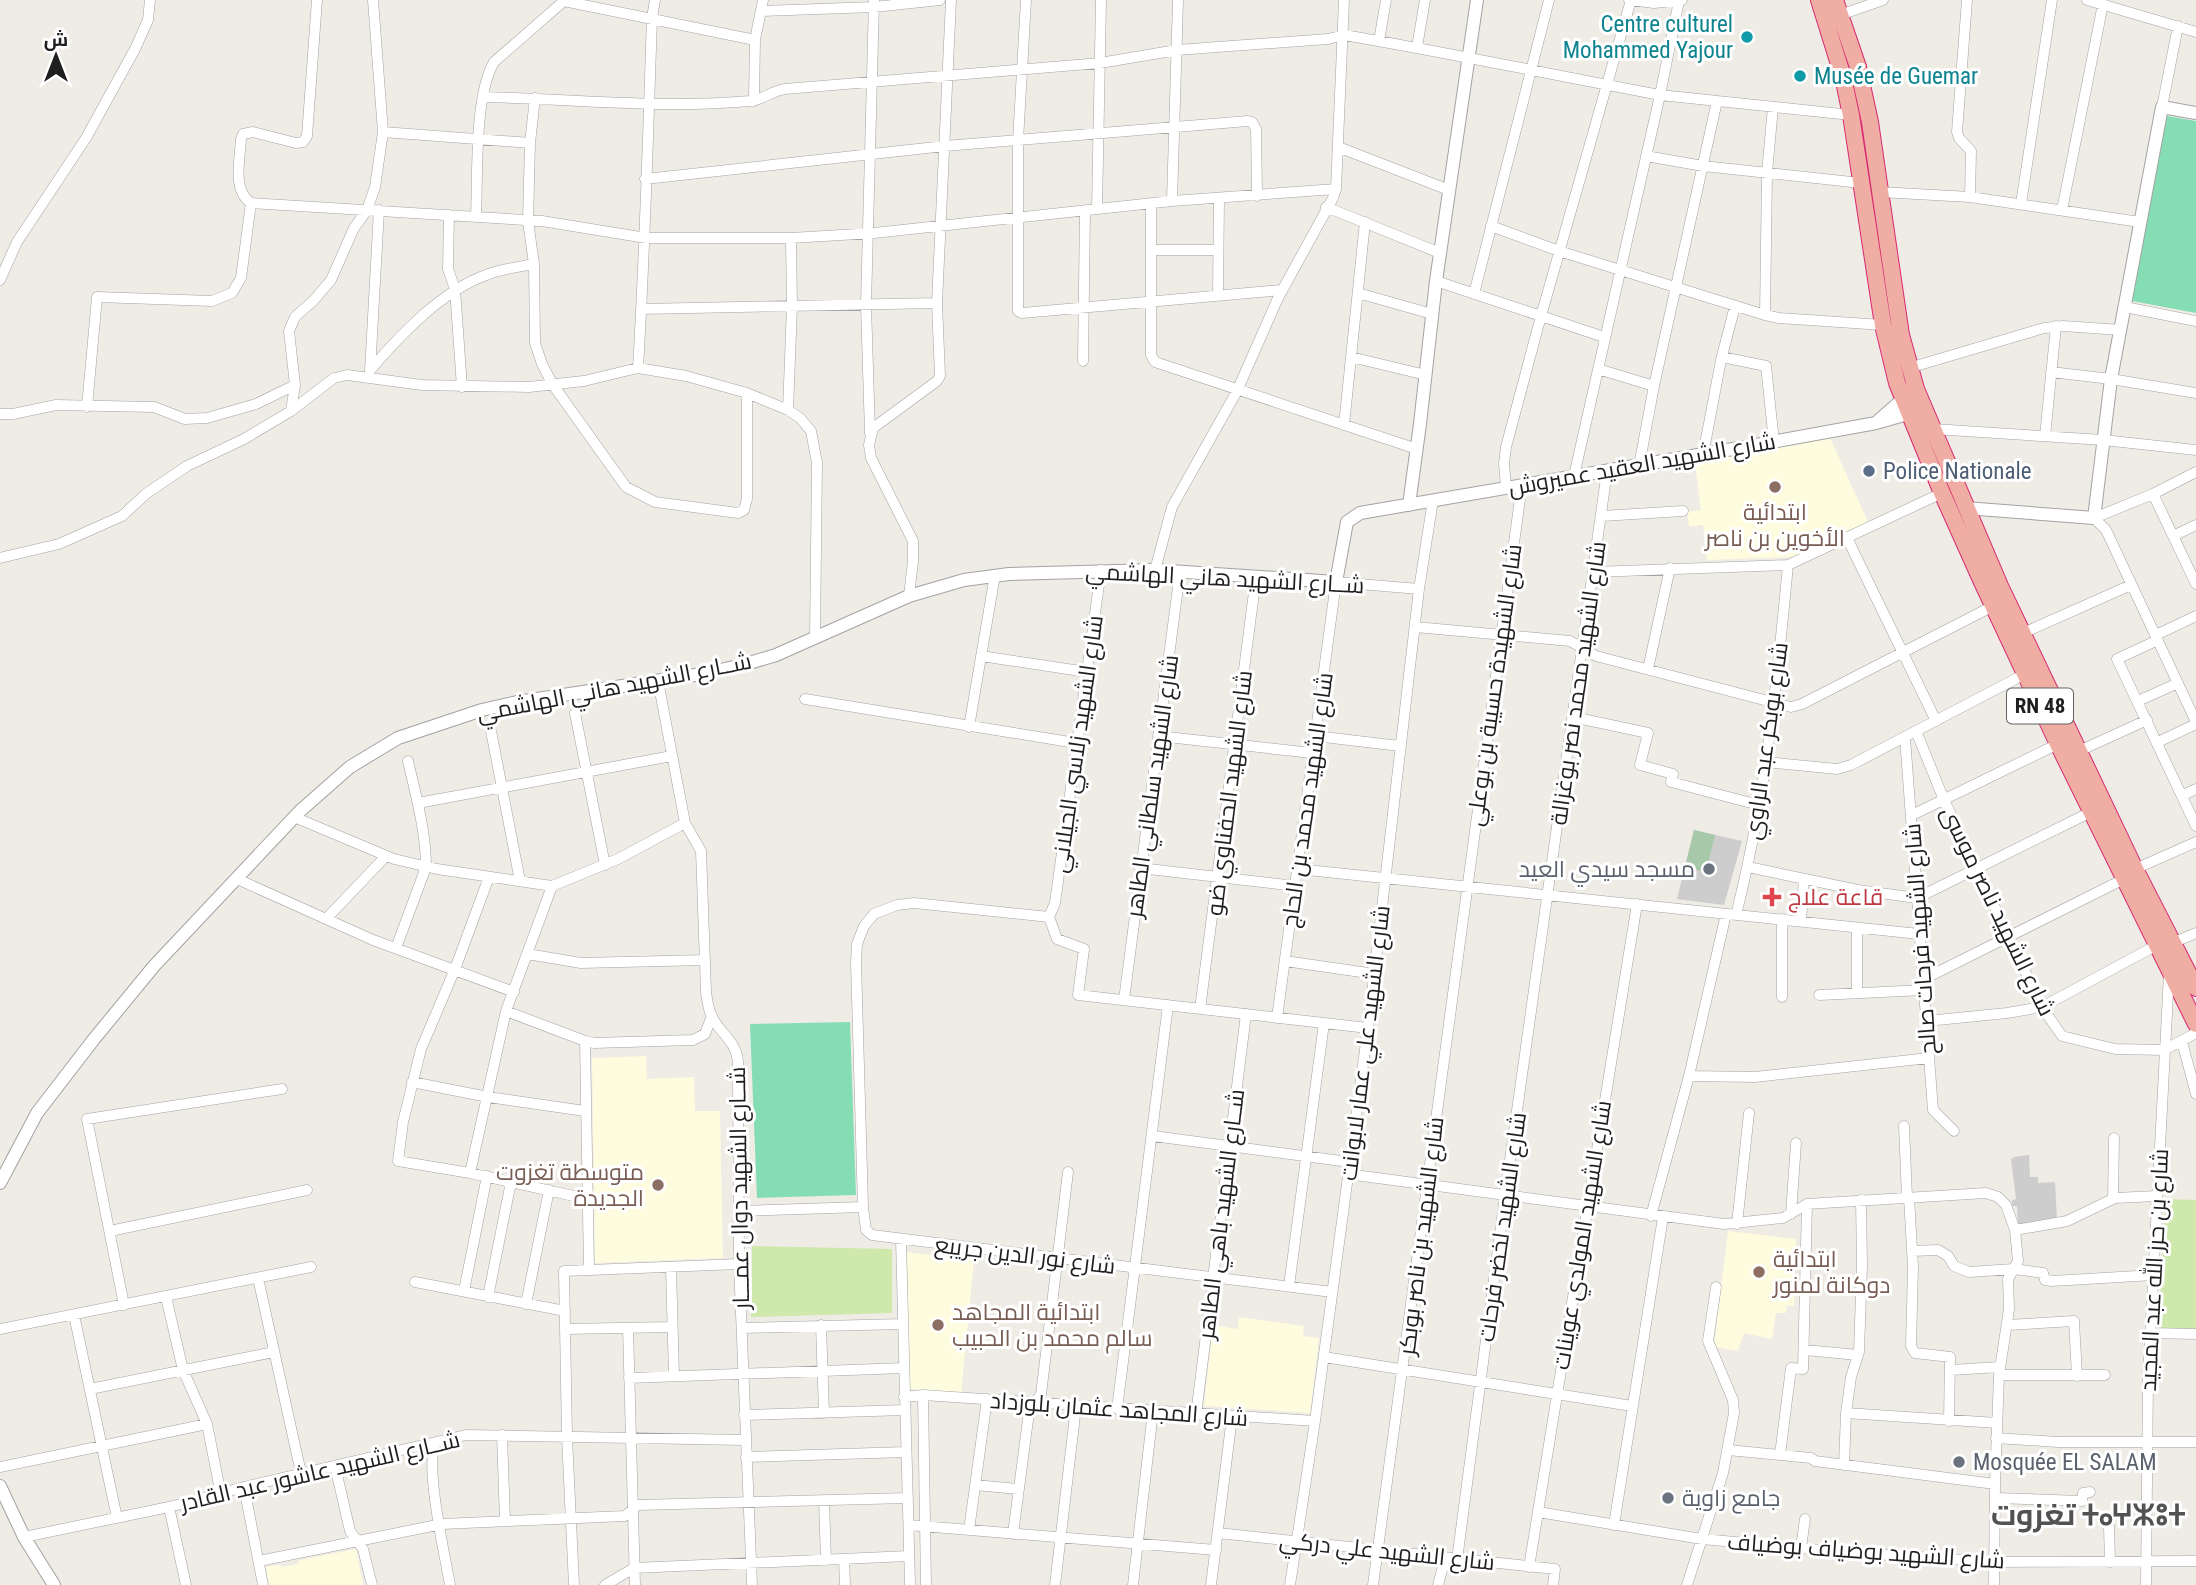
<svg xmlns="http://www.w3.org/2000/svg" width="2196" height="1585" viewBox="0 0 2196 1585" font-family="'Roboto Condensed',Cairo,'Noto Sans Tifinagh',sans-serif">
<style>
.education{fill:#fefcdf}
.religious{fill:#cdcdcd}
.grass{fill:#cfe8ac}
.cemetery{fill:#a7c8a9}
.pitch{fill:#85ddb4}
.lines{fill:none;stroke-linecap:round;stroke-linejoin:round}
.minor-casing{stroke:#a3a3a3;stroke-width:11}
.tertiary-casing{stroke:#a3a3a3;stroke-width:14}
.trunk-casing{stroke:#d72872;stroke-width:18}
.minor{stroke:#fff;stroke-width:10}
.tertiary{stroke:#fff;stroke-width:12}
.trunk{stroke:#f0ada3;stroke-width:16}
.culture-dot{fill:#0f9aa8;stroke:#fff;stroke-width:2.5}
.service-dot{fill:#5c6f8a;stroke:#fff;stroke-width:2.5}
.education-dot{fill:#8d6e63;stroke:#fff;stroke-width:2.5}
.worship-dot{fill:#6b7280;stroke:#fff;stroke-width:2.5}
.health-dot{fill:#e0444e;stroke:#fff;stroke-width:2.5}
.labels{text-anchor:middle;stroke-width:6;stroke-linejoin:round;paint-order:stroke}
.shield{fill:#fff;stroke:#626262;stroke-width:2}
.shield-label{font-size:21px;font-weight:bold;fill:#1f1f1f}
.culture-label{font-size:23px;fill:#0d838f;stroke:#fff;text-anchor:end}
.street-label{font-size:23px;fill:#1f1f1f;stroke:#fff}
.service-label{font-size:23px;fill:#4e5e75;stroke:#fff;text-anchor:start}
.education-label{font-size:23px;fill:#785e54;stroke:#fff;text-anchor:start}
.worship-label{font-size:23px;fill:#5b616d;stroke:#fff;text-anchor:start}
.health-label{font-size:23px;fill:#be3a42;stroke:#fff;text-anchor:start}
.district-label{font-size:30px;font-weight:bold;fill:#525252;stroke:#fff}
</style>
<rect width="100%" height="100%" fill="#efebe5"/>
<path class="education" d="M1830,438L1868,522L1794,557L1707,560L1703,525L1689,526L1687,512L1701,510L1695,463Z
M646,1056L647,1079L694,1077L695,1111H720L723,1258L595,1263L592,1058Z
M1728,1231L1796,1239L1794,1306H1787L1786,1313H1776L1772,1339L1744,1333L1738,1351L1714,1347Z
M907,1252L974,1260L961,1394L908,1389Z
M1239,1317L1304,1326L1303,1336L1319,1338L1310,1413L1204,1406L1213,1325L1238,1329Z
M356,1549L363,1585H269L266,1567L279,1565L283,1567L297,1564L300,1560Z"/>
<path class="religious" d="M1694,830L1742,841L1724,905L1677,899Z
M2029,1155L2030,1177H2038V1183L2055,1182L2057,1220L2018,1224L2017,1206H2012V1200L2016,1199L2011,1159L2014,1157Z"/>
<path class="grass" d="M2165,1199L2196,1200V1329H2159Z
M752,1246L892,1249V1313L751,1317Z"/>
<path class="cemetery" d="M1694,830L1715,835L1706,872L1685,867Z"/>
<path class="pitch" d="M2167,116L2196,121V313L2132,301Z
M850,1022L856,1195L757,1198L750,1024Z"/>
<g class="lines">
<defs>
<path id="minor" d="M1026,0L1018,141V311L1022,313L1282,290
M1631,0L1654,3L1682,0
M1967,0L1957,132L1959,138L1971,151L1970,197
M2087,0L2196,32
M564,1L755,40
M1679,1L1660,95L1851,115
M761,11L874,7L940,0
M1840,15L1883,0
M1379,41L1386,0
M1417,47L1425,0
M483,97C571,99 662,109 750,101C762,100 772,91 785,89L1100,63L1177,50L1328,39L1344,35C1450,53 1554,75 1660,95L1574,476
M535,98L530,143L528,221L534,264L535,343L542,364L553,385L626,487L655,502L738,513L744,510L747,499V393
M754,101L755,40L763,0
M2162,107L2178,26
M383,132L530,143
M1338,147L1449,190
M1646,156L1703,166L1861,183
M645,179L945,146L1248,121L1252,122L1256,129L1257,196
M1880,192L1970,197L2140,222
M1172,201L1178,0
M251,203C232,191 240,159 241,139L243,134L253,132L296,143L303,142L307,136L317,0
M1151,204V355L1155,362L1417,449
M2021,204L2052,0
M1326,207L1440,253
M1097,209L1101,0
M2062,210L2103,4
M449,215L448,269L455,289L462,387
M476,216C478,173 474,97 494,62L565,0
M1491,226L1559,251L1765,315L1779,318L1883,325
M1151,250H1218
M0,280L17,242L86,138L135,49L148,20L150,0
M1436,281L1604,337
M1358,293L1432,314
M1474,294L1549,0
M1218,295L1219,198
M2125,307L2196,321
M641,309L937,303
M1765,315L1767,173L1773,107
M1351,357L1426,375
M1722,357L1766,366L1774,442
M1083,361L1085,211
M638,368C645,251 648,135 652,18L655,0
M1909,368L2044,328L2063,326L2121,330
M371,369C401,334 442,291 486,275C501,269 518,267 534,264
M1598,369L1654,386
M370,371L379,210
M2051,372L2111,379L2196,393
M87,407L97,297L212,301L232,293L241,278L251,203L542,221L646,238H791L874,233L1172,201L1336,189
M788,410L792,306L791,238
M291,411L334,378L347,375L422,385L529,387L584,381L638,368L686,376L747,393L788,410L800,418L811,431L817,463L815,638
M0,414H13L56,405L154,407L185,419L207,418L256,404L295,385
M1344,425L1365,222
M1933,429L2103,440L2196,450
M870,433L866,305L874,0
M2045,436L2056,326
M1703,455L1721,360L1735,306
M1639,466L1654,386L1717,101
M2196,472L2153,494L2094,518L2106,530L2196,722
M1506,487L1504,464L1506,447L1541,316L1631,0H1629
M2153,494L2196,584
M1602,516L1683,511
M2173,536L2196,525
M1847,538L1936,721
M0,558L59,544L122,516L147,493L187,466L244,439L291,411L295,385L289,331L295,317L314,300L331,280L354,228L367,210L375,187L383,132L373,0
M1155,570L1172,507L1237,391L1278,298L1333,198L1336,189L1344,0
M1594,572L1788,565L1942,493
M909,596L913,561V541L871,458L869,445L873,428L937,381L940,376L937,303L951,0
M1415,627L1570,641L1596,656L1791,707L1802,704L1997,604
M2023,633L2131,585
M2156,635L2196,616
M2158,640L2117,659L2196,826
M981,656L1087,672
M1648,669L1670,568
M658,681L685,823L701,851L706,992C707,999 708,1008 711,1015C720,1034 735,1039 738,1061L739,1264L752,1585
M805,699L1076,743
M2138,701L2178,683
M575,713L605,865
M1573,717L1648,733L1640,765L1673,774L1671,782L1759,805
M969,727L995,575
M491,731L520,881
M1916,731L1944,800L2042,1007L2062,1036L2115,1049L2164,1050L2196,1033
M1158,736L1312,753
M1315,736L1400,746
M1905,738L1933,1110L1954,1131
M2158,742L2196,724
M2079,751L2147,720
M1766,762L1837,769L1851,765L2025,674
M2183,795L2196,789
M418,803L672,756
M1912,815L2058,744
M294,817L394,859L437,869L552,886L618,859L685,823
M1748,867L1858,890L1917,898L2095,810
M1140,868L1296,886
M1298,869L1919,934
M2135,869L2196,842
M489,877L455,969L421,1049L403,1122L398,1161L470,1173L587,1199
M237,879L373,940L514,992
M1736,915C1765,800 1777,683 1788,565
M1049,917L1057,939L1084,949L1078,995L1368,1028
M1049,917L1055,903L1101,570
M326,919L386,856
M1782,919V997
M1801,921L1804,879
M1857,928V993
M2172,943L2196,933
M396,948L426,867C426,832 416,796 408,761
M527,954L581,963L705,960
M1285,961L1375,974
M1924,979L2124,879
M1819,995L1925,990
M1124,1000L1180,572
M1200,1009L1256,577
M506,1011L585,1041L594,1043L693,1040L705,1034L712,1016
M1277,1018L1336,582L1419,589
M1927,1021L2007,1013L2042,1007L2157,945
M585,1041L589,1269
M2182,1042L2196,1094
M1689,1076L1755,1077L1929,1058
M412,1082L488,1097L585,1111
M1904,1126L1907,1197
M1153,1136L1349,1162
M470,1173L506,1011L552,886
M1347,1174L1724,1224L1783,1218L1807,1204L1986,1193L1998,1197L2006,1205L2015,1230L2018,1261L2008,1279L2009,1309L1999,1375L1995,1484L1994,1585
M1909,1197L1913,1267L1911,1346L1915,1353L1950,1357L1949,1421
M2113,1199L2114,1138
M863,1207L856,962L857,944L864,926L874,914L897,905L914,903L1049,917
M740,1211L863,1207L866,1230L872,1235L1332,1292
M1791,1214L1796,1143
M1651,1216L1689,1076L1726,914
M1737,1224L1749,1113
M2015,1230L2067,1221L2115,1198L2157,1196
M110,1231L307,1190
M901,1239L910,1585
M1912,1251L1938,1250L1948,1256L1954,1266L1969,1272L2014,1269L2043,1273L2045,1280L2052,1281L2154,1275
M671,1268L674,1376
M258,1278L301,1473
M415,1282L565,1311
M1289,1286L1324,1023
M464,1291L487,1176
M166,1297L183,1370L207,1424L221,1495
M488,1297L511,1182
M526,1304L549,1190
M124,1305L87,1119L282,1089
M74,1315L117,1518
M821,1325L824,1413
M2007,1325L2074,1321L2077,1376
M628,1328L635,1585
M742,1328L903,1324
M0,1329L311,1267
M565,1329L672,1327
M2150,1333L2196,1334
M1805,1350L1858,1355
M1324,1357L1632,1406
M1951,1370L2000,1367
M1999,1375H2105
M629,1378L904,1368
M90,1389L274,1352
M923,1395L926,1585
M904,1397L923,1395L1315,1421
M1117,1409L1168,1005
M1846,1413L1997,1423
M744,1415L905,1410
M1196,1415L1246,1014
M502,1435L505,1521
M1996,1438L2058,1442H2196
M435,1444C425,1468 445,1556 450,1585
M1728,1450L1811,1458L1815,1461L1995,1484
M1780,1455L1791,1368L1803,1369L1807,1204
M746,1457L906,1452
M1844,1465L1846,1413L1851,1377L1859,1352L1862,1265L1861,1200
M335,1466L350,1531L363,1549L372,1585
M0,1467L207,1424
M975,1485L1019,1489
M244,1487L263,1585
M1995,1498L2082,1501L2083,1493L2090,1492
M824,1501L826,1560
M169,1507L186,1585
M1538,1512L1702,1539L1844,1552L1995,1562L2196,1561
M909,1525L1216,1550
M1614,1525L1663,1217
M2109,1527L2110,1562
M969,1530L987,1399
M1218,1533L1555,1569L1553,1585
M1013,1534L1029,1412L1041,1394L1042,1386L1068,1172
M24,1537L169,1507L244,1487L466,1435L745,1440
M1801,1548L1805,1519
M844,1559L845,1585
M1457,1560L1505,1196L1607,471
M259,1561L442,1524L625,1516L638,1505L908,1498
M1529,1567L1637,904
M574,1585L567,1437L564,1271L739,1264
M605,1585L634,1568L909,1556
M1055,1585L1076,1407
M1133,1585L1153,1411
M1211,1585L1232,1417
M1290,1585L1315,1421L1368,1028L1419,589L1433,500
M1373,1585L1522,484
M1438,1585L1445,1559
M1687,1585L1723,1473L1734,1413L1733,1400L1708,1341L1716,1287
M2146,1585L2148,1377L2169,974"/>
<path id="tertiary" d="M1879,420L1910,393
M1409,505L1420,424L1436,281L1477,0
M1965,508L2094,518L2111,379L2162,107L2196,113
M0,1183L37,1113L94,1039L154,966L300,811L350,767L398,738L482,710L517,702L708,673L746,664L776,655L909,596L964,580L1009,574L1155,570L1336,582L1347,522L1360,513L1756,445L1876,423L1918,411
M0,1486L24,1537L54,1585"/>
<path id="trunk" d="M1819,0L1843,77L1851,115L1883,325L1897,383L1942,493L1982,582L2058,744L2196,1024
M1835,0L1858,67L1870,122L1901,335L1916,389L2000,586L2135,869L2196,988"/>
</defs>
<use href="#minor" class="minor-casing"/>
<use href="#tertiary" class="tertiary-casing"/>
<use href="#trunk" class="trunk-casing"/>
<use href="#minor" class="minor"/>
<use href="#tertiary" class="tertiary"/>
<use href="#trunk" class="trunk"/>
</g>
<g class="culture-dot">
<circle cx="1747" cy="37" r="7"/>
<circle cx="1800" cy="76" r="7"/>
</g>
<circle class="service-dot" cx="1869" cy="471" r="7"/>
<g class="education-dot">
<circle cx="1775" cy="487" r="7"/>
<circle cx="658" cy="1185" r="7"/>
<circle cx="1759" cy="1272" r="7"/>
<circle cx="938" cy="1325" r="7"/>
</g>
<g class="worship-dot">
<circle cx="1709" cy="869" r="7"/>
<circle cx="1959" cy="1462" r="7"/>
<circle cx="1668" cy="1498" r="7"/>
</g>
<path class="health-dot" d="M1768.5 886.5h7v7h7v7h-7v7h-7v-7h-7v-7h7z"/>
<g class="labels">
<rect class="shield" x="2007" y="688.5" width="66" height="35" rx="5"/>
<g class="shield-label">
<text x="2040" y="713">RN 48</text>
</g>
<g class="culture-label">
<text x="1733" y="32">Centre culturel<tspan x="1733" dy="26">Mohammed Yajour</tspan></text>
<text x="1814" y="84" text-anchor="start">Musée de Guemar</text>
</g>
<g class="street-label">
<text transform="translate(1642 464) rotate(-10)" y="8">شارع الشهيد العقيد عميروش</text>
<text transform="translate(1225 578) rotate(3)" y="8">شــارع الشهيد هاني الهاشمي</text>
<text transform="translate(1578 683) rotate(-82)" y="8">شارع الشهيد محمد نصر بوغزالة</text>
<text transform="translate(1494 685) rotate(-82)" y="8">شارع الشهيدة حسيبة بن بوعلي</text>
<text transform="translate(614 687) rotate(-11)" y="8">شــارع الشهيد هاني الهاشمي</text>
<text transform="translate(1766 741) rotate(-82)" y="8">شارع بوبكر عبد الراوي</text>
<text transform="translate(1077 744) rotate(-82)" y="8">شارع الشهيد زلاسي الجيلاني</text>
<text transform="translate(1152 786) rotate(-82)" y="8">شارع الشهيد سلطاني الطاهر</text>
<text transform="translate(1229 793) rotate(-83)" y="8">شارع الشهيد الحفناوي ضو</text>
<text transform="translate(1307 800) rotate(-82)" y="8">شارع الشهيد محمد بن الحاج</text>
<text transform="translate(1998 911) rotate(64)" y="8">شارع الشهيد ناصر موسى</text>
<text transform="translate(1920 939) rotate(-94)" y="8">شارع الشهيد فرحات صالح</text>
<text transform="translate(1365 1043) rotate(-83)" y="8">شارع الشهيد علي عمار لابوانت</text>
<text transform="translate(739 1188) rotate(-91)" y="8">شــارع الشهيد دوال عمـــار</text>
<text transform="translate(1221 1214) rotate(-83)" y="8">شــارع الشهيد باهي الطاهر</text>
<text transform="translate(1502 1227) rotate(-82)" y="8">شارع الشهيد لخضر فرحات</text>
<text transform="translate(1582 1235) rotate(-81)" y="8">شارع الشهيد المولدي عوينات</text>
<text transform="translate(1421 1236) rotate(-83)" y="8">شارع الشهيد بن ناصر بوبكر</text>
<text transform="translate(1025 1255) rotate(7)" y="8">شارع نور الدين جريبع</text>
<text transform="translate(2154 1270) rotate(-87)" y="8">شارع بن حرز الله عبد المجيد</text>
<text transform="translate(1119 1409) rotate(4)" y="8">شارع المجاهد عثمان بلوزداد</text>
<text transform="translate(320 1471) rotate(-13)" y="8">شــارع الشهيد عاشور عبد القادر</text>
<text transform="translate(1387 1551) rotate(6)" y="8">شارع الشهيد علي دركي</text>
<text transform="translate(1866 1551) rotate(4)" y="8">شارع الشهيد بوضياف بوضياف</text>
</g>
<g class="service-label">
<text x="1883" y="479">Police Nationale</text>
</g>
<g class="education-label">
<text x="1775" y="520" text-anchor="middle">ابتدائية<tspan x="1775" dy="26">الأخوين بن ناصر</tspan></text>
<text x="644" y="1180" text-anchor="end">متوسطة تغزوت<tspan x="644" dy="26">الجديدة</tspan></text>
<text x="1773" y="1267">ابتدائية<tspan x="1773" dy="26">دوكانة لمنور</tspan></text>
<text x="952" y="1320">ابتدائية المجاهد<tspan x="952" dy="26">سالم محمد بن الحبيب</tspan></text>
</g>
<g class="worship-label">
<text x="1695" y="877" text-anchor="end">مسجد سيدي العيد</text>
<text x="1973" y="1470">Mosquée EL SALAM</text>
<text x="1682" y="1506">جامع زاوية</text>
</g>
<g class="health-label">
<text x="1788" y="905">قاعة علاج</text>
</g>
<g class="district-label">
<text x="2088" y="1525">تغزوت ⵜⴰⵖⵣⵓⵜ</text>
</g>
</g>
<g transform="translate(56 56)" stroke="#ffffff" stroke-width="5" paint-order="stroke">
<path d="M0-5L12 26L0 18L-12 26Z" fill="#1f1f1f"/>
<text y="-10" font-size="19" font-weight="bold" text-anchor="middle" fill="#1f1f1f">ش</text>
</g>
</svg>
